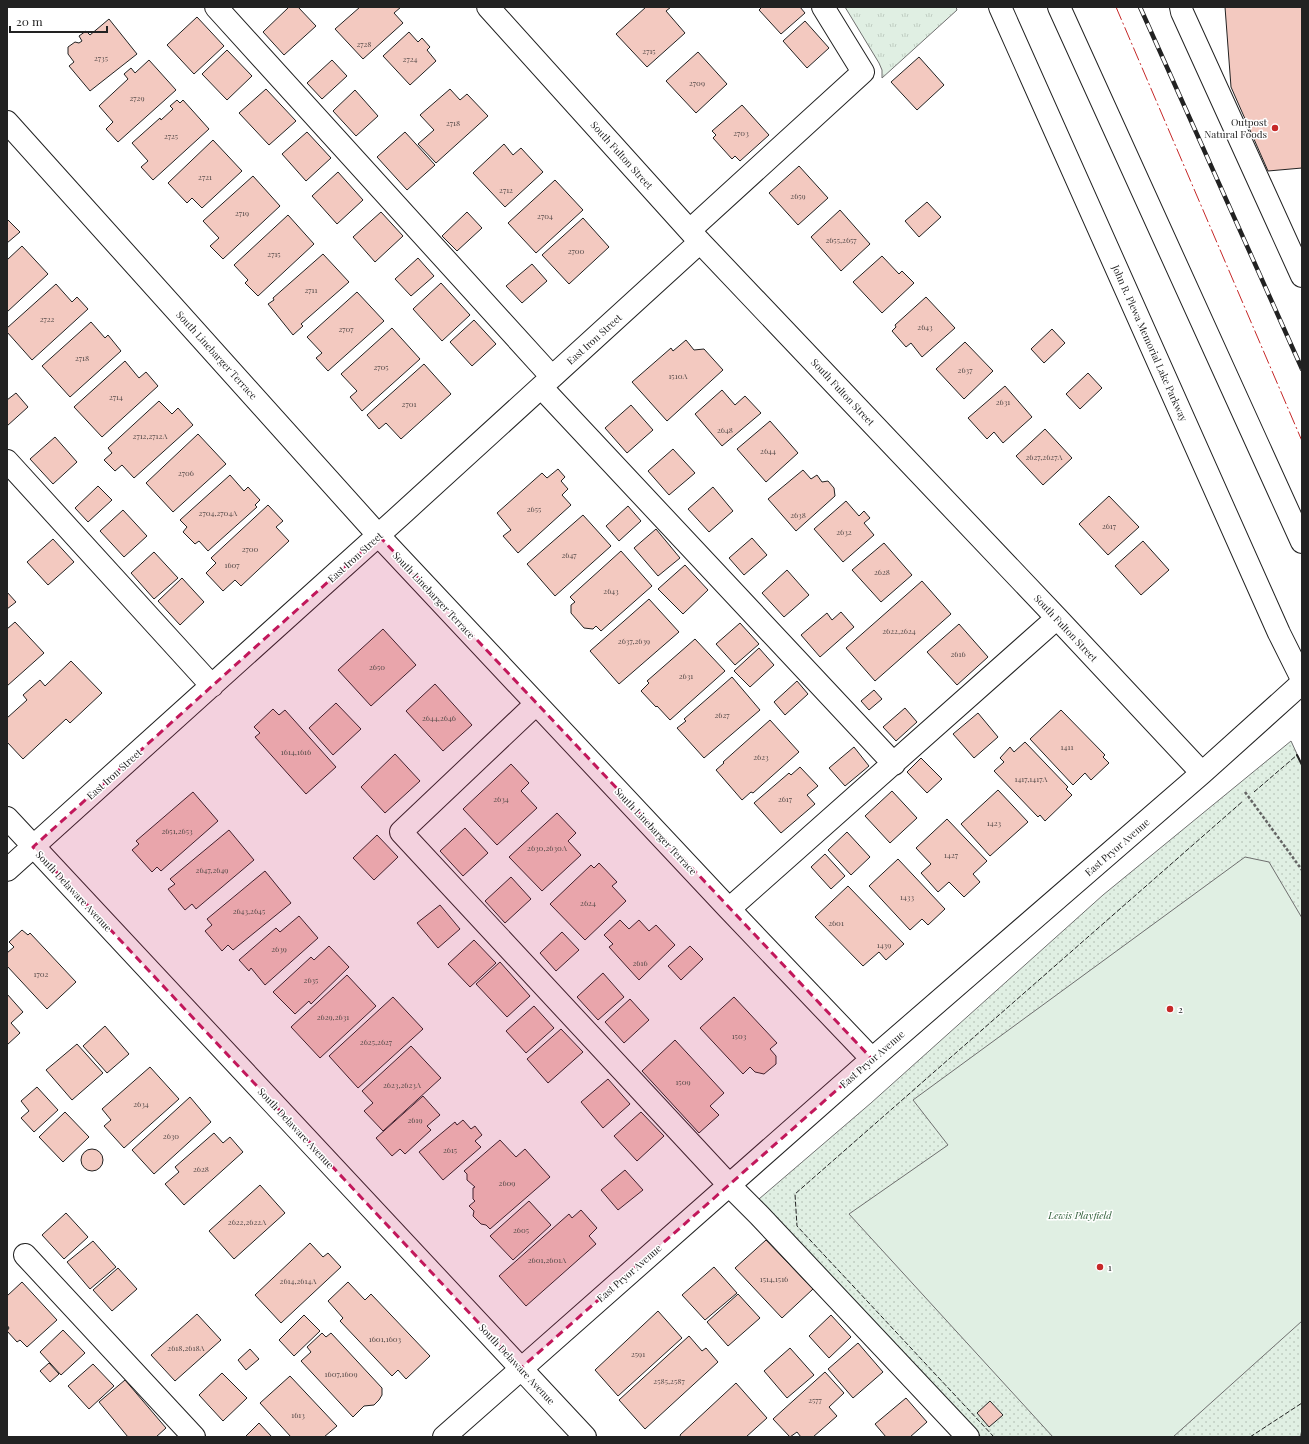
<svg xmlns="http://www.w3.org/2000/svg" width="1309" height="1444" viewBox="0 0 1309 1444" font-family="'Playfair Display',serif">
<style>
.grass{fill:url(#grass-tufts);stroke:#6f6f6f}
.park{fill:url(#park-dots);stroke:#6f6f6f}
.pitch{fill:#e0efe3;stroke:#6f6f6f}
.building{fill:#f3c9c0;stroke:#222}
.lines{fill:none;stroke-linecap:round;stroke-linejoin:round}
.minor-casing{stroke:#222;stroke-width:24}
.major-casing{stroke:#222;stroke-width:24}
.path{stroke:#646464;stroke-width:2.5;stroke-dasharray:3 2;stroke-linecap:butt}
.minor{stroke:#fff;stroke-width:22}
.major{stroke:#fff;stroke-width:22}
.rail-casing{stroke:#222;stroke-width:4.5}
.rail{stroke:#fff;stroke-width:3;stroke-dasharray:9;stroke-linecap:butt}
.fence{stroke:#222;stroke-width:1;stroke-dasharray:5 2;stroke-linecap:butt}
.wall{stroke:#222;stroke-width:2}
.power{stroke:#c62828;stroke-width:1;stroke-dasharray:14 3 2 3;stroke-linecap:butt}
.marked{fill:#c2185b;fill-opacity:0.2;stroke:#c2185b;stroke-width:3;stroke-dasharray:8 5;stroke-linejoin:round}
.poi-dot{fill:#c62828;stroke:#fff;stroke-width:1.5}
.labels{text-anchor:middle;stroke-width:3;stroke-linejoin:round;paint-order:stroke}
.number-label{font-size:8px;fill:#564c4a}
.poi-label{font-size:10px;fill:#222;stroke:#fff;text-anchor:start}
.street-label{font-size:10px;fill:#222;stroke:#fff}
.park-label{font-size:10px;font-style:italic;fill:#2f5e38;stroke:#fff}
</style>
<defs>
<pattern id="grass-tufts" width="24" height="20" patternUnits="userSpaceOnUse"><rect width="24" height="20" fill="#e0efe3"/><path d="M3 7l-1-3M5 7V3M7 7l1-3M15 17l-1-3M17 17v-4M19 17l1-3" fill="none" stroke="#c0cdc2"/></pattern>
<pattern id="park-dots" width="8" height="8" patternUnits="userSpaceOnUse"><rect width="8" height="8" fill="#e0efe3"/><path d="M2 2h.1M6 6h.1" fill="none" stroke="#c0cdc2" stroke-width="1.8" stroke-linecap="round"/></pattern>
</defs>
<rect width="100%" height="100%" fill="#fff"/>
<path class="grass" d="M845,7H956L957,10L882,78V70L879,63Z"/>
<path class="park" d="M1291,741L1302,765V1430L1300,1437H981L759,1199L871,1103L1103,895Z"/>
<path class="pitch" d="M1245,857L1269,862L1302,918V1321L1173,1437H1053L849,1214L948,1145L913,1100Z"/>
<path class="building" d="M289,7H298L316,26L284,55L263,32Z
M360,7H401L394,13L403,23L363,59L335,29Z
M646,7H671L666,11L685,33L647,67L616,34Z
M762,7H800L805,13L781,34L759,10Z
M1225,7H1302V168L1268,171L1231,87Z
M197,17L224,46L194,74L167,45Z
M109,19L137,54L90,91L69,66L74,62L68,54V47L75,42L79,43L82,41L79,36L86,31L90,35Z
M805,21L829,48L807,68L783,41Z
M409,32L418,42L422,38L430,47L427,50L436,61L410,85L383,56Z
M227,50L252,76L227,100L202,74Z
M698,52L727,84L696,113L666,81Z
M919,57L944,85L917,110L891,82Z
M149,60L176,90L118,142L106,129L113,122L99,106L128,79L124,74L131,68L135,73Z
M332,60L347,76L322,99L307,83Z
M266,89L296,121L269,145L239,113Z
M450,89L460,100L467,94L488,116L436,163L418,144L434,130L420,115Z
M355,90L378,116L356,136L333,111Z
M177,100L180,103L183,100L209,129L153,180L141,167L148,161L132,143L160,118L161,120L173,109L170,106Z
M742,105L769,135L740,161L735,156L732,159L713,138L716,135L712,131Z
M307,132L331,158L306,181L282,154Z
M405,132L435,165L407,190L377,157Z
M213,140L242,171L202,208L192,198L187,203L168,183Z
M504,144L513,155L521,148L543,172L505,207L473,173Z
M799,166L828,198L798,225L769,193Z
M338,172L363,200L337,224L312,196Z
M253,176L280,206L223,259L210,246L219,238L203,221Z
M555,180L583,210L536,253L508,223Z
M927,202L941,217L919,237L905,221Z
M840,210L870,244L841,271L811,237Z
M381,212L403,236L375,262L353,237Z
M467,212L482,228L457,251L442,236Z
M288,215L314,244L258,296L245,283L248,280L234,265Z
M583,218L609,247L569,284L542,255Z
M7,219L20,232L7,243Z
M22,246L48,274L7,312V260Z
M323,254L349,282L301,324L303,326L293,335L268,304L274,300L273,298Z
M882,256L899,274L902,271L914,283L882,313L853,282Z
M418,258L434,276L411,296L395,279Z
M532,264L547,281L522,303L506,286Z
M441,283L470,315L442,341L413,309Z
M56,284L72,302L77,297L88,309L32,360L7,332V328Z
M357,292L384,321L328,371L316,358L322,353L307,337Z
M926,297L955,328L922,357L911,343L906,347L892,331L896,327L895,325Z
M474,320L496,344L472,366L450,342Z
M91,322L105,338L108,335L121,351L70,397L42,366Z
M392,328L420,359L362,411L350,397L357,391L341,374Z
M1052,329L1065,343L1044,363L1031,349Z
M686,340L694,350L704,349L723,370L667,421L632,382L671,348L673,351Z
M965,342L993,371L964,399L936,369Z
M125,361L139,378L146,372L158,386L102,437L74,407Z
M424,364L451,394L401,439L386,423L379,429L367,415Z
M1088,373L1102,388L1080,409L1066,394Z
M1005,386L1032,417L1003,443L994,432L987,439L968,418Z
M722,390L735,405L745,396L761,413L722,446L695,414Z
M16,393L28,407L7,426V400Z
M159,401L172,414L178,408L193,425L134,478L122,465L115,471L104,460L112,453L108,448Z
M631,405L653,430L627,453L605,428Z
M770,421L798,453L766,482L737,449Z
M1045,429L1072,458L1043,485L1016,456Z
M198,434L226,464L173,512L146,483Z
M55,437L77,462L53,484L30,459Z
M673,449L695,473L669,495L648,471Z
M558,469L565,477L561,481L568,489L562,495L571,505L518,553L503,536L511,530L497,513L542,473L547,478Z
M803,470L811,479L817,475L822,482L828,481L834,488L835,496L796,531L768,499Z
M230,475L244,491L248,487L260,500L255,505L257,507L208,551L199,541L195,544L183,532L187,527L180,520Z
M98,486L112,500L88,522L75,508Z
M713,487L733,511L709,532L688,509Z
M1109,496L1139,527L1108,555L1079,524Z
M846,501L859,516L864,511L870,518L864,523L874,535L843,562L814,529Z
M268,505L283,521L276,527L289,541L241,586L235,580L223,591L206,573L216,563L211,558Z
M628,506L641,521L619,541L606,526Z
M123,510L147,536L124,557L100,531Z
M583,515L611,546L555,596L527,564Z
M656,529L680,558L658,576L634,548Z
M752,538L767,555L744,575L729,558Z
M53,539L74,562L48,585L27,562Z
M1143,541L1169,570L1141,595L1115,566Z
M884,543L912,575L881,602L852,570Z
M621,551L652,586L601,631L596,626L593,629L584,628L571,613V605L575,602L570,597Z
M154,552L178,578L154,599L131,573Z
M685,565L708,590L683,614L658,589Z
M787,570L809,595L784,617L762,593Z
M182,578L204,602L180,625L158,601Z
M922,581L951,614L875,681L846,648Z
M7,592L16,602L7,609Z
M649,599L679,632L619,684L590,651Z
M841,612L854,627L820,657L801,635L827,613L832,620Z
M15,622L44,653L7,686V629Z
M740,623L759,644L735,665L716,644Z
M959,624L988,657L957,685L927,652Z
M383,629L416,665L371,706L338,670Z
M695,639L725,671L670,720L657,706L656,707L641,691L649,683L647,681Z
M759,648L774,665L750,687L734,671Z
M71,661L102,693L70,723L66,719L23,759L7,742V718L27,700L23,695L40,680L45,686Z
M732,677L760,710L704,758L677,728L686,721L684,719Z
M797,681L808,694L785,715L774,702Z
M435,684L472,725L443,751L406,711Z
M874,690L882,699L869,710L861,701Z
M336,703L361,729L333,755L309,728Z
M905,708L917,722L896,741L883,727Z
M273,709L279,715L285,710L336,767L306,794L255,737L260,733L254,727Z
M1061,710L1105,755L1103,757L1109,763L1091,780L1085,773L1073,785L1030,739Z
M978,713L998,737L974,758L953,734Z
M770,720L799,752L753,793L751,792L742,800L716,770L724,763L723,762Z
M1025,742L1068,787L1066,789L1072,795L1045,821L1040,815L1038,817L994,771L1004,762L1000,758L1010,747L1014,752Z
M854,747L869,766L845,786L829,768Z
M395,754L420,781L385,813L361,787Z
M921,758L942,779L927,793L907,772Z
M511,764L529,783L521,791L537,808L497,845L463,809Z
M800,767L818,786L807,795L815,804L781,833L754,803L789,773L791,775Z
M998,790L1028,822L990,856L961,824Z
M892,791L917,818L890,843L865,816Z
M193,792L218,821L161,871L157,867L152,872L132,850L139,844L136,841Z
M557,813L576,833L568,841L581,855L542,891L509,857Z
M947,819L987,861L973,874L980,882L964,897L949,882L938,892L921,873L931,864L916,848Z
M465,828L488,853L463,876L440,851Z
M229,830L254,860L196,909L192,904L185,910L168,889L175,884L170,879Z
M847,832L870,857L851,875L828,850Z
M377,835L398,857L374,880L353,858Z
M825,854L845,876L831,889L811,867Z
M898,859L945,909L928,925L922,919L910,930L869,886Z
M599,863L617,882L612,886L626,901L585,940L550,904L591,865L594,868Z
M265,871L291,903L233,950L228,945L222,951L205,931L212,925L207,919Z
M511,877L531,899L505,923L485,901Z
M848,886L904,944L886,960L879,952L863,966L815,917Z
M440,905L460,929L438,948L417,923Z
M299,916L318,938L265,985L251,968L249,971L239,960L276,928L280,932Z
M620,920L629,929L639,920L649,931L656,925L675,945L639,980L609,947L613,944L604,935Z
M22,930L28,935L30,933L76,982L47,1009L7,966V953L14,947L9,942Z
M562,932L579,950L556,971L540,953Z
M474,940L496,963L470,987L448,964Z
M329,946L349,967L311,1004L309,1001L295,1014L273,992L311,957L314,960Z
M690,946L703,959L681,980L668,966Z
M500,962L530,996L507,1017L476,984Z
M603,973L624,997L598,1020L577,997Z
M347,975L376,1006L320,1058L291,1027Z
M7,994L23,1012L11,1023L20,1033L7,1045Z
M393,997L423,1029L358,1088L329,1056Z
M734,997L777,1043L770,1049L776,1056V1064L764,1074L755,1072L750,1067L743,1074L700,1028Z
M630,999L649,1020L624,1043L605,1022Z
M534,1006L554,1028L526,1053L506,1031Z
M105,1026L129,1054L107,1073L83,1046Z
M561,1029L583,1052L548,1083L527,1059Z
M675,1040L724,1093L710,1106L719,1115L699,1133L642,1071Z
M77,1044L103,1073L72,1100L46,1070Z
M411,1046L441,1078L383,1131L364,1111L373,1103L362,1091Z
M150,1067L179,1099L124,1148L104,1126L111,1120L102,1109Z
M608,1079L630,1104L603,1128L581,1102Z
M37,1087L58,1110L34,1132L21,1118L29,1111L21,1101Z
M423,1096L440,1115L427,1126L431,1130L405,1154L400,1149L392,1156L376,1138Z
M190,1097L211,1122L154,1174L132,1150Z
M65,1112L89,1137L63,1162L39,1137Z
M641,1112L664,1136L637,1161L614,1136Z
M463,1120L471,1129L475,1126L482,1135L475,1141L481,1147L443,1180L419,1152L455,1122L457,1125Z
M214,1133L223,1143L230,1137L243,1152L184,1205L165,1184L179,1172L175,1167Z
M500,1140L516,1157L525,1149L550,1177L490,1229L486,1225L481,1224L473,1216L474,1211L469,1206L475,1201L473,1199V1188L475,1187L467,1180V1174L464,1171Z
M81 1160a11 11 0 1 1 22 0a11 11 0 1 1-22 0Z
M625,1170L643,1190L618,1210L601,1190Z
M260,1185L285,1213L234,1259L209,1231Z
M529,1201L551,1225L513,1260L490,1236Z
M581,1210L597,1228L589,1236L596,1244L526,1306L499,1276L569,1214L572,1218Z
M66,1213L88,1237L64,1259L42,1235Z
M766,1240L813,1289L782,1318L735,1268Z
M93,1241L116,1267L90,1289L67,1262Z
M310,1243L323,1257L328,1253L341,1267L281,1323L255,1295Z
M714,1267L737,1293L705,1320L682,1295Z
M118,1268L137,1289L112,1311L93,1290Z
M22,1282L57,1320L27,1347L20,1340L17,1342L7,1331L9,1328L7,1325V1296Z
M348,1282L365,1300L371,1294L430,1356L406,1379L398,1370L392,1376L340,1321L343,1318L328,1301Z
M738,1294L760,1318L728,1346L707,1322Z
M658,1311L682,1338L618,1396L595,1370Z
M197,1314L221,1340L175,1381L151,1355Z
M304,1315L320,1331L294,1356L279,1340Z
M831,1315L851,1337L829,1358L809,1336Z
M63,1330L85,1353L61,1375L40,1352Z
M322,1333L326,1337L331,1333L382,1388V1395L379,1400L374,1405L364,1406L353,1417L301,1361L311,1352L307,1347Z
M689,1336L702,1351L706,1348L718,1362L645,1429L619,1400Z
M858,1343L883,1372L853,1398L828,1369Z
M790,1348L814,1375L787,1398L764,1371Z
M250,1349L259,1359L246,1370L238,1360Z
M49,1363L59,1374L50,1382L40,1371Z
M93,1364L114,1386L89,1409L68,1386Z
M825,1372L844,1393L829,1407L837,1416L813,1437H801L797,1432L790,1437L773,1419Z
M222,1373L247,1398L223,1421L199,1395Z
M290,1376L337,1426L324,1437H291L260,1403Z
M125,1380L166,1428L156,1437H128L99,1402Z
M736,1383L767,1418L746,1437H681L680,1435Z
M906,1398L927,1422L910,1437H886L875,1424Z
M990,1401L1003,1415L989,1427L977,1413Z
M259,1423L272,1437H245Z"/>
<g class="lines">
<defs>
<path id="minor" d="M216,7L552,377
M488,7L700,242L1057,618L1202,773
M1181,7L1182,12L1302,276
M7,122L379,536L729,909L872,1059
M690,230L863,72L823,7
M541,387L894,764
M7,461L212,686
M536,704L401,832L730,1186L759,1215L968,1437
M7,818L585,1437
M7,870L404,512L700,242
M729,909L1057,618
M25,1255L194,1437
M444,1437L872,1059L1202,773L1302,683"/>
<path id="major" d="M1000,7L1279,633L1302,679
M1059,7L1302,542"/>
</defs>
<use href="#minor" class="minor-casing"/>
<use href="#major" class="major-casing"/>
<path class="path" d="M1245,792L1302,870"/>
<use href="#minor" class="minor"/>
<use href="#major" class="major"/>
<defs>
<path id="rail" d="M1140,7L1302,369"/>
</defs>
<use href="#rail" class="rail-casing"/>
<use href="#rail" class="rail"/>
<path class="fence" d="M1254,792L1297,755
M994,1437L797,1226L795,1194L1243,801
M1250,1437L1302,1403"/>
<path class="wall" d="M1297,755L1302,765"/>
<path class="power" d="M1116,7L1302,441"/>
</g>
<path class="marked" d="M379,536L872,1059L521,1368L33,847Z"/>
<g class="poi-dot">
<circle cx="1275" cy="128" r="4"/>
<circle cx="1170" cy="1009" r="4"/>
<circle cx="1100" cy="1267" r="4"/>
</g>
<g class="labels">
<g class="number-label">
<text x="364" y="47">2728</text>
<text x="649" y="54">2715</text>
<text x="101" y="61">2735</text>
<text x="410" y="62">2724</text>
<text x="697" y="86">2709</text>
<text x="137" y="101">2729</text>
<text x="453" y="126">2718</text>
<text x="741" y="136">2703</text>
<text x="171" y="139">2725</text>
<text x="205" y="180">2721</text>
<text x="506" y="193">2712</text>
<text x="798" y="199">2659</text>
<text x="242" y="216">2719</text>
<text x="545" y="219">2704</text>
<text x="841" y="243">2655,2657</text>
<text x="576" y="254">2700</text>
<text x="274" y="257">2715</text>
<text x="311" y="293">2711</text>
<text x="47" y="322">2722</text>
<text x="925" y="330">2643</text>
<text x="346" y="332">2707</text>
<text x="82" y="361">2718</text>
<text x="381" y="370">2705</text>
<text x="965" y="373">2637</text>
<text x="678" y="379">1510A</text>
<text x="116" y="400">2714</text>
<text x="1003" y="405">2631</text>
<text x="409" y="407">2701</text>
<text x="725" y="433">2648</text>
<text x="150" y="439">2712,2712A</text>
<text x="768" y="454">2644</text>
<text x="1044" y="460">2627,2627A</text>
<text x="186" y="476">2706</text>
<text x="534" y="512">2655</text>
<text x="218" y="516">2704,2704A</text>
<text x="798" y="518">2638</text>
<text x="1109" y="529">2617</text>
<text x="844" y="535">2632</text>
<text x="250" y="552">2700</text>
<text x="569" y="558">2647</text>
<text x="232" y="568">1607</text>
<text x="882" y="575">2628</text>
<text x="611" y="594">2643</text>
<text x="899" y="634">2622,2624</text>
<text x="634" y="644">2637,2639</text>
<text x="958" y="657">2616</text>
<text x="377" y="670">2650</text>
<text x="686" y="679">2631</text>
<text x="722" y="718">2627</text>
<text x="439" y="721">2644,2646</text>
<text x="1067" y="750">1411</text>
<text x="296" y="755">1614,1616</text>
<text x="761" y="760">2623</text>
<text x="1031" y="782">1417,1417A</text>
<text x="501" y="802">2634</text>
<text x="785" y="802">2617</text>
<text x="994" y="826">1423</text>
<text x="177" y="834">2651,2653</text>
<text x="547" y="851">2630,2630A</text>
<text x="951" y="858">1427</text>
<text x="212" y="873">2647,2649</text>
<text x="907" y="900">1433</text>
<text x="588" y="906">2624</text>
<text x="249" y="914">2643,2645</text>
<text x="836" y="926">2601</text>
<text x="884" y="948">1439</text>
<text x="279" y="952">2639</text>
<text x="640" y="966">2616</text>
<text x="41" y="977">1702</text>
<text x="311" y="983">2635</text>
<text x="333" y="1020">2629,2631</text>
<text x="739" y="1039">1503</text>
<text x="376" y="1045">2625,2627</text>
<text x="683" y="1085">1509</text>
<text x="402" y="1088">2623,2623A</text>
<text x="141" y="1107">2634</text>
<text x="415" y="1123">2619</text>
<text x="171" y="1139">2630</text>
<text x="450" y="1153">2615</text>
<text x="201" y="1172">2628</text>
<text x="507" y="1186">2609</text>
<text x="247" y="1225">2622,2622A</text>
<text x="521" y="1233">2605</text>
<text x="547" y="1263">2601,2601A</text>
<text x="774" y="1282">1514,1516</text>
<text x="298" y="1284">2614,2614A</text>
<text x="385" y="1342">1601,1603</text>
<text x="186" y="1351">2618,2618A</text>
<text x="638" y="1357">2591</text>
<text x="341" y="1377">1607,1609</text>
<text x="669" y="1384">2585,2587</text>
<text x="815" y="1403">2577</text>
<text x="298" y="1418">1613</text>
</g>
<g class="poi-label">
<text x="1267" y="126" text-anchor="end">Outpost<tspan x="1267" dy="12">Natural Foods</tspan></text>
<text x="1178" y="1013">2</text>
<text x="1108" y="1271">1</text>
</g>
<g class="street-label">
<text transform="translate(622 155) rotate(48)" y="4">South Fulton Street</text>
<text transform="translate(594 339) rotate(-42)" y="4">East Iron Street</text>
<text transform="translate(1150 343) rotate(66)" y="4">John R. Plewa Memorial Lake Parkway</text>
<text transform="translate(217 355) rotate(48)" y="4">South Linebarger Terrace</text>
<text transform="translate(843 392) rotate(47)" y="4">South Fulton Street</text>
<text transform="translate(355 557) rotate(-42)" y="4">East Iron Street</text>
<text transform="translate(434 595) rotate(47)" y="4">South Linebarger Terrace</text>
<text transform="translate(1066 628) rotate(47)" y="4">South Fulton Street</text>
<text transform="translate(114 774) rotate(-42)" y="4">East Iron Street</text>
<text transform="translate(656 831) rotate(47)" y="4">South Linebarger Terrace</text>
<text transform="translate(1117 847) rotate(-41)" y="4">East Pryor Avenue</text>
<text transform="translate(74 891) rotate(47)" y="4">South Delaware Avenue</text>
<text transform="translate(872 1059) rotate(-41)" y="4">East Pryor Avenue</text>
<text transform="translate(296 1128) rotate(47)" y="4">South Delaware Avenue</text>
<text transform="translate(629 1273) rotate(-41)" y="4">East Pryor Avenue</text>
<text transform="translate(517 1364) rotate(47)" y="4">South Delaware Avenue</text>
</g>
<g class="park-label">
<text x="1080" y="1219">Lewis Playfield</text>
</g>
</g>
<rect width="1309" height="1444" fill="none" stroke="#222222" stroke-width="16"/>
<path d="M10 26v6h97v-6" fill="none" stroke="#222222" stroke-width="2"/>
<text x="16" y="26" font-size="12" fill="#222222" stroke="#ffffff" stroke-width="3" paint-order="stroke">20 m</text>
</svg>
